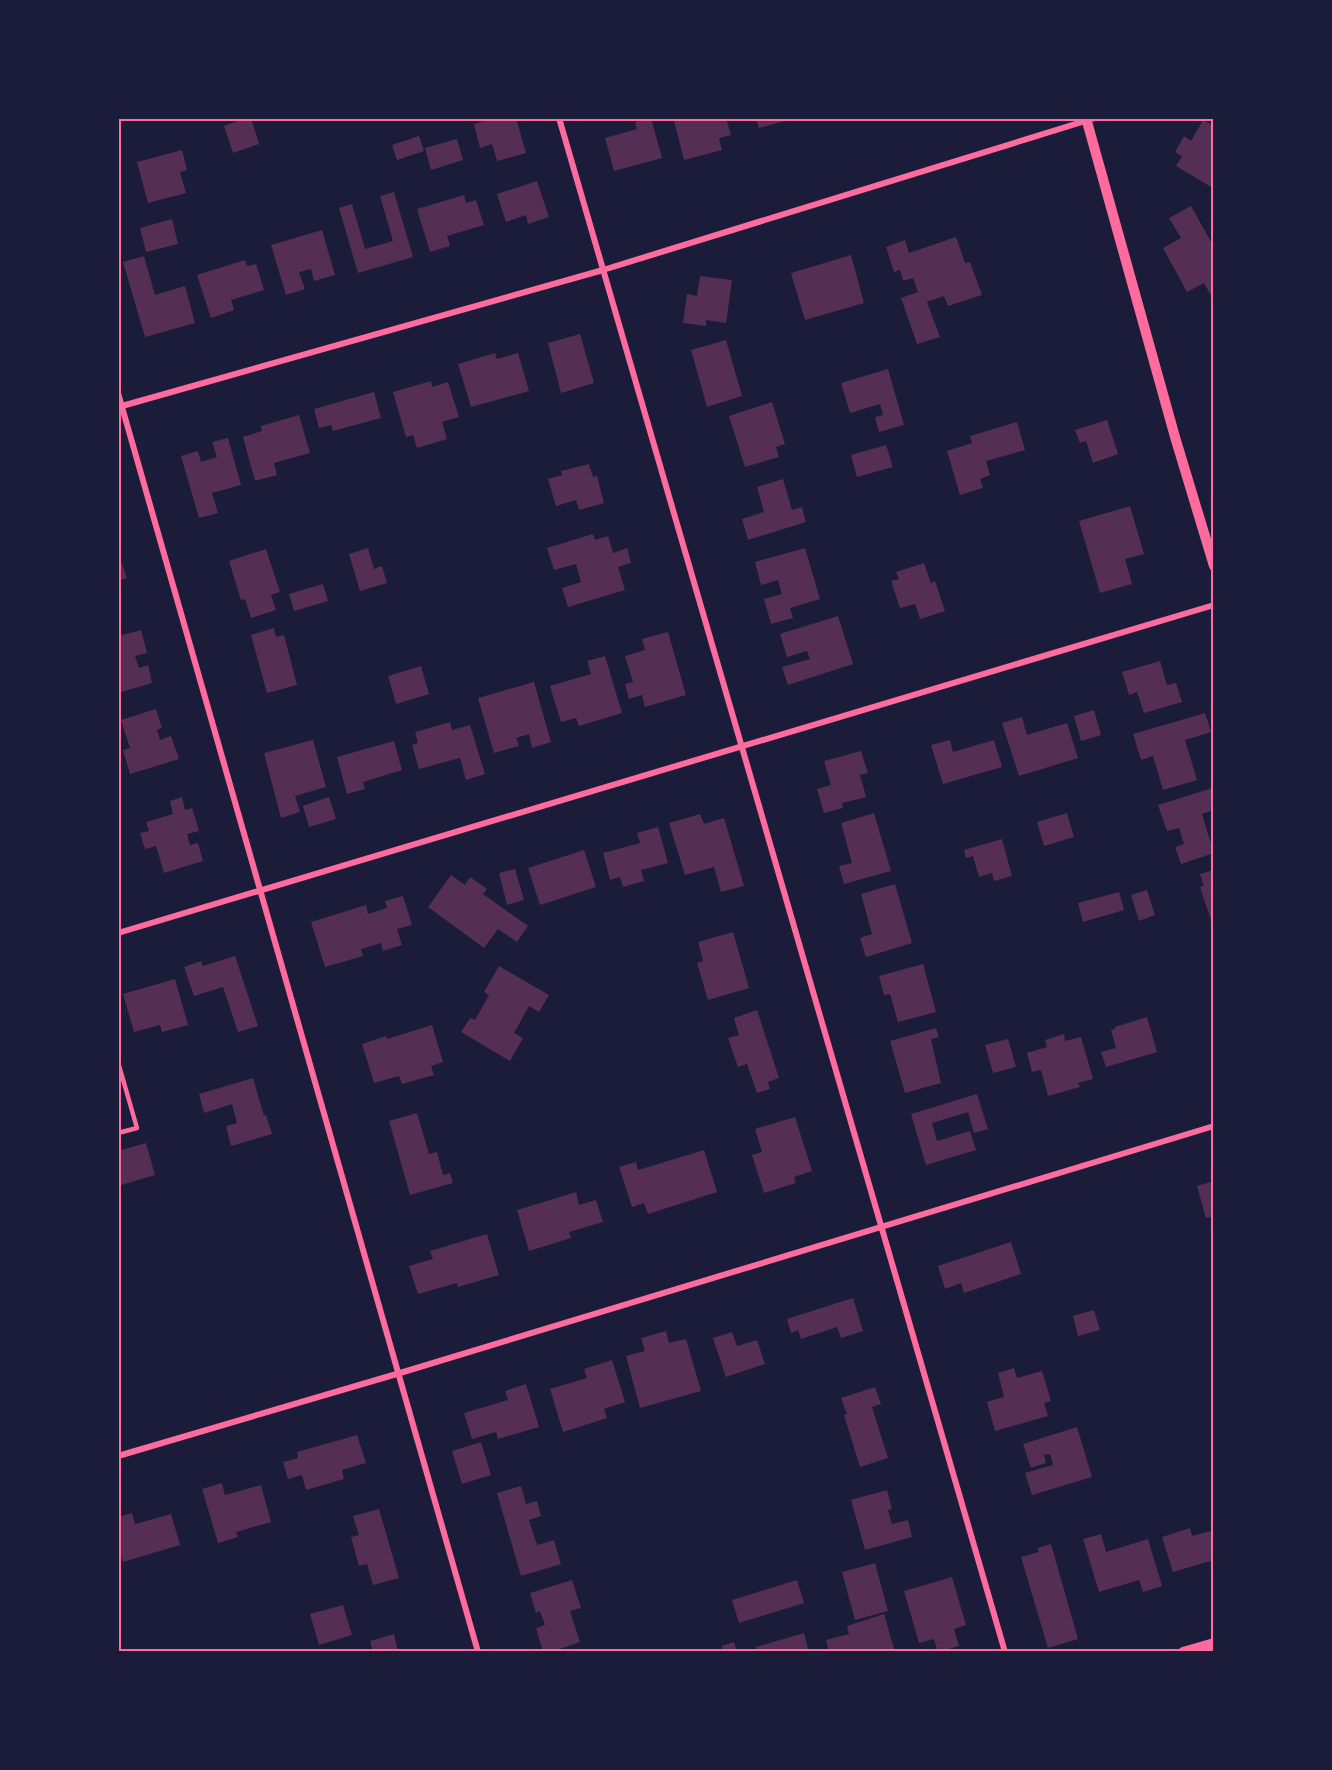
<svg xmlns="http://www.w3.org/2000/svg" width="1332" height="1770" viewBox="0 0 1332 1770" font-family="'PT Sans Narrow',sans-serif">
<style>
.building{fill:#542f53}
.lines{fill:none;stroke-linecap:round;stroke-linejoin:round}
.service{stroke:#ff6b9d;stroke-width:4.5}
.minor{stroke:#ff6b9d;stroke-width:6}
.tertiary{stroke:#ff6b9d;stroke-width:10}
.neatline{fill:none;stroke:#ff6b9d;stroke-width:2}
</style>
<rect width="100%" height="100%" fill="#1b1b3a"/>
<path class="building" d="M245,118H251L259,144L233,153L224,126Z
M494,118H516L526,153L497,161L492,144L480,148L474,124Z
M648,118H651L662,158L614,171L605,138L637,129L635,122Z
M683,118H726L731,135L719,138L722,150L684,160L674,121Z
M756,118H792V119L759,128Z
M1203,120L1214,126V183L1211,187L1176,166L1182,156L1175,152L1184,136L1191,141Z
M419,136L424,151L397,160L392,145Z
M457,139L463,160L431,170L425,148Z
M182,150L187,170L180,172L186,193L148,203L137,162Z
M537,181L549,217L528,224L526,215L506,222L497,194Z
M394,192L413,257L358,273L339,208L352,204L365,249L393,241L380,196Z
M464,195L466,203L476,200L484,225L447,236L450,246L430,252L417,209Z
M1191,206L1214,247V301L1204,283L1187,292L1163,248L1181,238L1169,218Z
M172,219L178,244L146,252L140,228Z
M322,230L335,275L314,281L311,269L299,272L305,289L286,295L271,245Z
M956,237L965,263L970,262L982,295L948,306L944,296L927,302L940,337L917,344L901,298L918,292L913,278L903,281L900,270L894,272L886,247L905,240L909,253Z
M851,255L864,303L805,320L791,273Z
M144,256L155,295L185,286L195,323L145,337L123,262Z
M245,260L247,266L256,264L264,290L231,300L234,310L211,318L197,275Z
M700,276L732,280L726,323L706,320V326L683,323L687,294L697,296Z
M580,334L594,383L561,393L548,343Z
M726,340L742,396L707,407L691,350Z
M495,353L497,359L518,353L529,391L471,407L458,364Z
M888,369L904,425L879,432L875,417L883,415L880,404L850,413L841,383Z
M431,381L432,387L448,382L459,417L442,422L447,439L417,448L413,435L406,437L393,392Z
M374,392L381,418L333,431L331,425L319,428L314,409Z
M772,402L785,444L776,447L779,457L745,467L729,416Z
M299,415L310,453L274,463L277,475L255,481L243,437L262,431L261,426Z
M1107,420L1118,454L1093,463L1086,441L1080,443L1075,430Z
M1017,422L1025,450L986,461L990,475L980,479L983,488L960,495L947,451L972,443L970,436Z
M228,438L241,485L212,493L218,513L199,518L181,456L198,451L201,462L217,457L212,442Z
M886,445L893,467L857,477L851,455Z
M589,464L593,477L597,476L604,503L579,510L576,500L556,506L548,479L562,475L561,471Z
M783,479L792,510L802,507L806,522L748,540L742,519L764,512L757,487Z
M1130,506L1144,554L1125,559L1132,584L1100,593L1079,521Z
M593,534L595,540L608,536L613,553L627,548L631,563L618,567L625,590L568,607L562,588L581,582L576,564L554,570L547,548Z
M368,548L374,569L382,566L387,583L360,591L349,554Z
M805,548L820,599L790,608L793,618L771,624L764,599L782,594L778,580L761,585L755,562Z
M266,549L280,592L271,595L276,610L251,618L245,599L241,600L229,561Z
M118,553L127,578L118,581Z
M924,563L931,583L935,581L945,611L920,619L915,604L900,608L891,581L899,579L896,572Z
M323,584L328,601L294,611L289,594Z
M838,616L853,664L788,685L782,667L810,659L807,651L787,657L780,634Z
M274,628L276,637L284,635L297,685L267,693L251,635Z
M141,630L147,653L135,656L139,668L148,665L152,683L118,693V636Z
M668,632L686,695L645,707L642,695L629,699L625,684L633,682L625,656L645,650L642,639Z
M605,656L622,713L579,726L576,718L561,722L550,686L591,674L587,661Z
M1160,661L1167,685L1176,683L1182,702L1144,713L1137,692L1129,695L1122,672Z
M421,666L429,694L396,704L388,676Z
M534,682L551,742L532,748L529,734L516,738L519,746L494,753L478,698Z
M156,709L162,728L157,730L160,740L171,736L179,759L130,774L123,750L130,748L121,720Z
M1094,710L1101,735L1081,741L1074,716Z
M1205,713L1211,732L1185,740L1197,780L1163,790L1153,756L1141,760L1133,734Z
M1022,717L1027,735L1067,723L1078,758L1019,776L1002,723Z
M450,722L452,730L470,725L485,774L466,780L460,758L419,769L412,745L418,743L415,732Z
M313,740L326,787L295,796L300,812L281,818L264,753Z
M950,740L953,752L994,740L1002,767L943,784L931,745Z
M394,741L402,770L363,782L365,789L347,794L337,757Z
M861,751L868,773L860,775L866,797L842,803L843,808L824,813L817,789L831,785L824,761Z
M1212,788L1214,810L1202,814L1214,853L1181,864L1175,847L1184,844L1179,828L1167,831L1158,805Z
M182,797L185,810L192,808L199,831L187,834L190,845L198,843L203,861L164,873L156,846L145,849L140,833L149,831L146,822L173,814L170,801Z
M329,797L336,819L309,827L303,806Z
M874,813L891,871L844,884L839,866L852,863L841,823Z
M1067,813L1074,837L1044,846L1037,822Z
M700,814L704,824L724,818L744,886L721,892L714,867L685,875L669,823Z
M658,827L668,863L641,870L644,881L623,887L620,877L610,880L603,853L640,843L637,833Z
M1002,839L1012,876L994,881L992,873L979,877L973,856L966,858L964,850Z
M584,850L596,887L540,905L528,868Z
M515,869L524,900L507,905L499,873Z
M1214,870V926H1213L1200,887L1204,886L1200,874Z
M451,875L465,885L470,877L487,889L483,894L528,926L517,942L498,929L484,948L428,907Z
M895,884L912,943L866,957L860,938L872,934L861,894Z
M1147,890L1155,915L1139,921L1131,895Z
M1119,892L1124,910L1083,922L1078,903Z
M403,896L412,925L397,929L402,945L383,951L381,943L361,949L363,956L325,967L311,922L366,905L368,914L387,908L385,901Z
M733,932L749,988L708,1000L697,963L703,961L698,942Z
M235,956L258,1026L238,1032L223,987L194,996L184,967L201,961L203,966Z
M923,964L936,1012L898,1022L890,994L884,995L879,976Z
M499,966L549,995L539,1012L529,1006L514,1033L523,1038L510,1061L461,1032L470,1018L475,1020L489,995L484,992Z
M175,979L188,1025L162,1032L160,1025L134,1032L123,994Z
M757,1010L779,1078L768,1082L770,1089L757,1093L747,1064L738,1067L728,1038L739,1035L734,1018Z
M1147,1017L1157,1052L1106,1067L1101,1052L1116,1048L1111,1030L1115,1029V1027Z
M432,1025L443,1062L431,1066L434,1075L402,1084L399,1076L374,1083L362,1044L386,1036L387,1039Z
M936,1028L939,1037L931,1039L941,1083L905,1093L890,1041Z
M1064,1034L1065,1041L1081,1037L1093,1079L1078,1083L1080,1087L1048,1096L1041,1070L1032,1072L1027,1053L1047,1047L1045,1040Z
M1008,1039L1016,1067L993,1073L985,1045Z
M253,1078L264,1116L266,1115L272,1134L231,1146L226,1126L237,1123L232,1104L204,1113L199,1094Z
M977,1094L988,1129L974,1133L968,1112L932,1123L937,1141L970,1131L976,1150L926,1165L911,1114Z
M417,1113L429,1154L437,1152L443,1175L450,1173L453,1183L410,1195L389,1121Z
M795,1117L812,1171L794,1177L796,1183L764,1193L752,1155L762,1152L755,1129Z
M146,1143L155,1175L118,1186V1151Z
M704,1150L717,1192L648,1214L644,1203L632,1207L619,1167L636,1162L638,1170Z
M1214,1181V1216L1206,1218L1197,1186Z
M576,1192L579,1205L596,1200L603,1222L569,1232L571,1238L529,1251L517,1210Z
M487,1234L499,1275L458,1287L457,1283L418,1294L409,1266L433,1259L430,1251Z
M1011,1242L1021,1274L964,1293L961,1283L945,1289L938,1266Z
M853,1298L863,1331L841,1338L837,1327L801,1339L798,1330L791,1333L787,1319Z
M1094,1310L1100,1330L1078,1336L1073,1316Z
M666,1331L669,1343L686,1339L701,1391L640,1408L626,1356L645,1351L641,1338Z
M732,1332L737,1346L757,1340L765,1364L726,1377L713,1338Z
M612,1360L625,1402L604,1409L607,1418L563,1432L550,1389L587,1378L584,1369Z
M1014,1368L1017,1378L1042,1371L1051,1401L1044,1403L1048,1416L995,1431L987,1402L1004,1397L998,1373Z
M526,1384L539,1427L498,1439L496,1432L472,1439L464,1413L508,1400L505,1391Z
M875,1387L881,1404L872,1407L888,1458L860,1467L844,1415L847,1414L841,1398Z
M1077,1427L1092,1477L1032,1495L1025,1473L1053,1465L1050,1454L1044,1455L1046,1463L1031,1468L1023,1444Z
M357,1435L366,1463L342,1470L344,1479L306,1490L302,1475L288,1479L283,1462L298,1458L297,1452Z
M481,1442L491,1475L462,1484L452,1451Z
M222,1483L225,1495L261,1485L271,1522L236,1532L238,1537L218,1543L202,1489Z
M521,1486L526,1504L537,1501L541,1516L529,1520L537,1545L554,1540L561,1564L521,1576L497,1493Z
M887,1490L892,1509L888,1510L892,1524L908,1520L912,1537L865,1550L851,1500Z
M379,1509L399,1578L373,1585L367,1564L359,1566L351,1537L359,1535L353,1516Z
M132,1513L135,1524L171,1514L180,1545L123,1562L118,1547V1517Z
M1190,1528L1192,1536L1214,1530V1569L1210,1561L1173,1572L1162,1537Z
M1101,1534L1106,1552L1148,1539L1162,1586L1143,1592L1139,1580L1099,1592L1083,1539Z
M1051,1544L1078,1639L1048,1648L1021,1557L1039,1552L1037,1548Z
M875,1563L888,1611L855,1620L842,1572Z
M952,1577L966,1625L954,1629L959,1646L938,1652L934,1639L919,1643L904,1591Z
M572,1580L581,1608L570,1611L580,1642L551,1652H543L536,1628L545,1625L540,1611L536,1613L530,1593Z
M797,1580L804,1603L739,1623L732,1600Z
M343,1605L352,1635L319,1645L310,1614Z
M884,1614L895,1652H829L826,1640L849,1634L847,1626Z
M804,1633L809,1652H757L756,1647Z
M394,1634L398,1652H373L370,1641Z
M734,1642L737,1652H723L722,1646Z"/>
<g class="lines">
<path class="service" d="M118,1062L137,1128L118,1133"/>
<path class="minor" d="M559,118L1005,1652
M118,393L478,1652
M122,406L603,270L1095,118
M118,933L1214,605
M118,1456L400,1373L1214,1126"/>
<path class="tertiary" d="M1086,118L1175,437L1214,566
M1183,1652L1214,1643"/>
</g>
<rect width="1332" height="1770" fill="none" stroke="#1b1b3a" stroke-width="240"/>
<rect x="120" y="120" width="1092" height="1530" class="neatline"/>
</svg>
